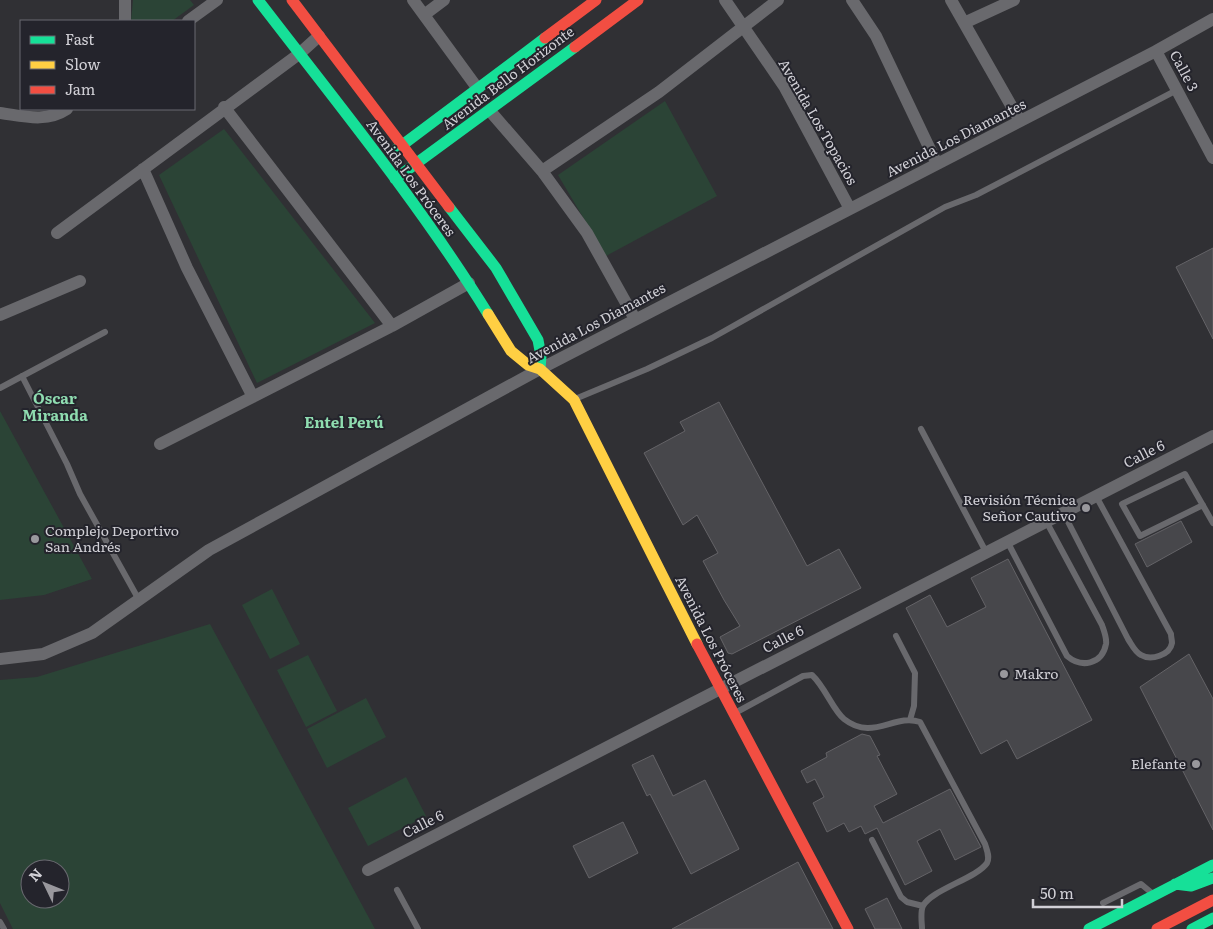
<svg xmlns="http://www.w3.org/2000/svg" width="1213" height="929" viewBox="0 0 1213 929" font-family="Literata,serif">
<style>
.green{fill:#2b4436;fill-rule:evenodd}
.building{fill:#47474b;stroke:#646367}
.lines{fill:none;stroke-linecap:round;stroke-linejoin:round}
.lane{stroke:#69696d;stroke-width:6}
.street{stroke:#69696d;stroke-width:12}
.fast{stroke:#16e098;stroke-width:11}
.slow{stroke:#ffcf43;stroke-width:11}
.jam{stroke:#f24e42;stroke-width:11}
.poi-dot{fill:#99989d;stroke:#24242c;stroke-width:2}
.labels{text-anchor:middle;stroke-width:4;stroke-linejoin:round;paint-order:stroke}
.street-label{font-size:14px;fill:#d1d0d6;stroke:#24242c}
.poi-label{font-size:14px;fill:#d1d0d6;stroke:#24242c;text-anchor:end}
.neighbourhood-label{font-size:15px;font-weight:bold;fill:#8fdcb0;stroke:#24242c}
</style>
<rect width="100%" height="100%" fill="#303034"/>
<path class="green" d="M133,0H190L194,5L172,21H131Z
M665,101L717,196L606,256L558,175Z
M224,129L375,323L257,383L159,175Z
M0,411L92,579L44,595L0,600Z
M272,589L300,644L270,659L242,605Z
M210,624L375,929H13L0,903V680L37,677ZM30,869H60V899H30Z
M308,655L337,711L306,727L277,670Z
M366,698L386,737L327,768L307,729Z
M406,777L426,816L368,846L348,808Z"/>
<path class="building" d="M1213,248V339L1176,267Z
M719,402L807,566L839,549L861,588L732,654L728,653L720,637L740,626L724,600L703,561L718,553L697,515L683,525L644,453L685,431L680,422Z
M1181,521L1192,542L1147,567L1135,544Z
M1008,559L1092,720L1017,759L1007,740L981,754L906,608L930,595L947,627L986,607L971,578Z
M1189,654L1213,699V830L1140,687Z
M862,734L870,736L880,755L877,756L897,794L874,806L883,823L950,789L981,847L955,860L940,829L917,841L932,871L905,885L877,828L865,834L861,826L849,832L844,823L827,832L813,803L824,797L815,779L807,783L801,771L827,757L826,753Z
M653,755L673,796L705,780L739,849L691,874L650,794L647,796L632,765Z
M623,822L638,853L589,878L573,846Z
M798,862L833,929H672Z
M887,898L902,929H875L865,909Z"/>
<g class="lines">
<path class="lane" d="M22,376L67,464L80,494L139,600
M0,388L105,332
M575,399L647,369L712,338L945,207L976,195L1177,90
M921,429L986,552
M1203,505L1140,536L1122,504L1185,474L1213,523
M1063,512L1128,639C1132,645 1135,652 1141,655C1151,661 1170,655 1172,643C1172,640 1171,637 1171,634L1096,496
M1007,541L1067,656C1081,668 1102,665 1106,644C1107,638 1104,631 1102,625L1046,521
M896,636L915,673L914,706L910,720
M735,713L803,676L812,675C825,687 833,710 844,719C873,742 894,713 920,722L985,844C987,850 990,857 987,863C977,878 931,890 923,906C920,912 922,923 922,929
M872,840L901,897L907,902L923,906
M397,890L418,929
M1103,903L1141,884L1153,894
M0,922L4,929"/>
<path class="street" d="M413,0L478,89
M725,0L784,86L850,209
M852,0L876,36L937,164
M951,0L1020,121
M424,15L444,0
M125,21V0
M188,21L217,0
M964,23L1014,0
M1156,51L1213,158
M224,107L392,326
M490,111L542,171L587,233L635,319
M0,113C23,116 46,123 67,109
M143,169L187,268L253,397
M542,171L659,92L778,0
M57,233L299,54L319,36
M0,315L80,281
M160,444L392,326L469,283
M0,659L43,654L92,633L209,550L540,369L1156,51L1213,19
M368,870L1213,436"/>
<path class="fast" d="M258,0C337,103 420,204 488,314
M393,152L545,38
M395,179L575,47
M449,207L496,268L538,340L541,356L540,369
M1175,884L1191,886L1213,878
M1089,929L1213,865
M1192,929L1213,918"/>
<path class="slow" d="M488,314L511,351L528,365L540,369L574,400L697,644"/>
<path class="jam" d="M292,0L449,207
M545,38L596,0
M575,47L638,0
M697,644L848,929
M1157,929L1213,900"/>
</g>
<g class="poi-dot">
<circle cx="1086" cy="508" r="5"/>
<circle cx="35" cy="539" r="5"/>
<circle cx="1004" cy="674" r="5"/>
<circle cx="1196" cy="764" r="5"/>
</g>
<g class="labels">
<g class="street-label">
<text transform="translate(1184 71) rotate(62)" y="5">Calle 3</text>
<text transform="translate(508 78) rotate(-37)" y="5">Avenida Bello Horizonte</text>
<text transform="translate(818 122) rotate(60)" y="5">Avenida Los Topacios</text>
<text transform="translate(956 138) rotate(-27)" y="5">Avenida Los Diamantes</text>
<text transform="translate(411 178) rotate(54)" y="5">Avenida Los Próceres</text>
<text transform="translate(596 323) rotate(-28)" y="5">Avenida Los Diamantes</text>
<text transform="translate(1144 454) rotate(-27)" y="5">Calle 6</text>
<text transform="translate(711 639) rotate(63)" y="5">Avenida Los Próceres</text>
<text transform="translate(783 639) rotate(-27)" y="5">Calle 6</text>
<text transform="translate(423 824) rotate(-27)" y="5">Calle 6</text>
</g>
<g class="poi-label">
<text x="1076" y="505">Revisión Técnica<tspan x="1076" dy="16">Señor Cautivo</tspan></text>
<text x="45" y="536" text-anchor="start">Complejo Deportivo<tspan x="45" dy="16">San Andrés</tspan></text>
<text x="1014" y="679" text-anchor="start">Makro</text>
<text x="1186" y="769">Elefante</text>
</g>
<g class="neighbourhood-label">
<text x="55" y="404">Óscar<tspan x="55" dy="17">Miranda</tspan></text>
<text x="344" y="428">Entel Perú</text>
</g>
</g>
<rect x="20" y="20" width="175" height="90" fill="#24242c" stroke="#696970"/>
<rect x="30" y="36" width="25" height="8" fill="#16e098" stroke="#696970"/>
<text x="65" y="45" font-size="15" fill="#d1d0d6">Fast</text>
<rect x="30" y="61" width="25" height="8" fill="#ffcf43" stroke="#696970"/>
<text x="65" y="70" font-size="15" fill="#d1d0d6">Slow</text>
<rect x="30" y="86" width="25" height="8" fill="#f24e42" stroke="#696970"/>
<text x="65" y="95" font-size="15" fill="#d1d0d6">Jam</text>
<g transform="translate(45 884) rotate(313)"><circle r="24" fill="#24242c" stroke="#696970"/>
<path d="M0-4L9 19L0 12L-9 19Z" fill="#99989d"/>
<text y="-8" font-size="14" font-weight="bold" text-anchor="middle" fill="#d1d0d6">N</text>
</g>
<path d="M1033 899v8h89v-8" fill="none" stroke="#d1d0d6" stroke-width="2.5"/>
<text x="1040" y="899" font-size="15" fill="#d1d0d6" stroke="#24242c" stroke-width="4" paint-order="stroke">50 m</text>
</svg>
